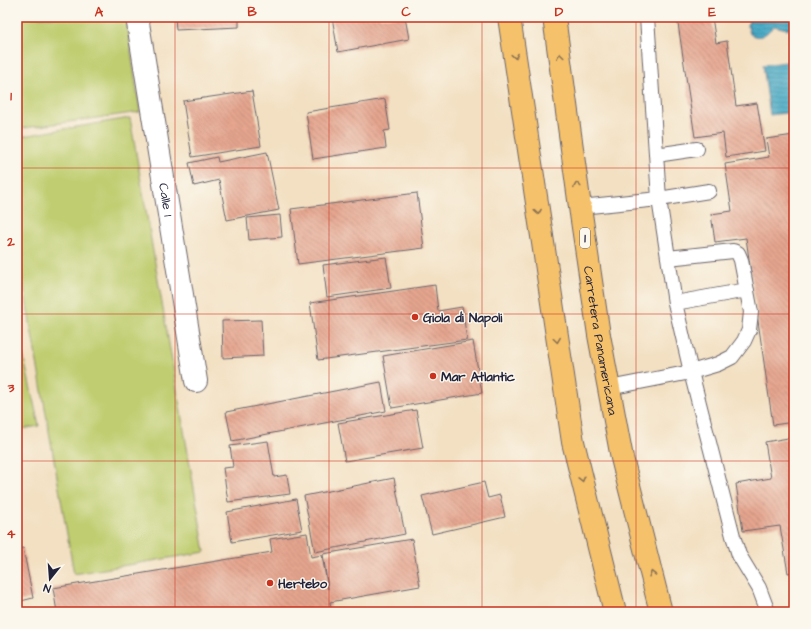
<svg xmlns="http://www.w3.org/2000/svg" width="811" height="629" viewBox="0 0 811 629" font-family="'Architects Daughter',sans-serif">
<style>
.grass{fill:#c0cd6f;stroke:#717855}
.water{fill:url(#water-rules);stroke:#336580}
.building{fill:url(#building-back-hatch)}
.lines{fill:none;stroke-linecap:round;stroke-linejoin:round}
.lane-casing{stroke:#6b646a;stroke-width:16}
.street-casing{stroke:#6b646a;stroke-width:24}
.highway-casing{stroke:#6b646a;stroke-width:24}
.lane{stroke:#fff;stroke-width:14}
.street{stroke:#fff;stroke-width:22}
.highway{stroke:#f5c16b;stroke-width:22}
.oneway{stroke:#8c7253}
.grid{fill:none;stroke:#c8321e;stroke-width:1;stroke-opacity:0.55}
.poi-dot{fill:#c8321e;stroke:#fbf7ec;stroke-width:1.5}
.labels{text-anchor:middle;stroke-width:3;stroke-linejoin:round;paint-order:stroke}
.shield{fill:#fbf7ec;stroke:#636270;stroke-width:1}
.shield-label{font-size:12px;font-weight:bold;fill:#22223b}
.street-label{font-size:13px;fill:#22223b;stroke:#fbf7ec}
.poi-label{font-size:13px;font-weight:bold;fill:#22223b;stroke:#fbf7ec;text-anchor:start}
.neatline{fill:none;stroke:#c8321e;stroke-width:1.5}
.grid-label{font-size:13px;text-anchor:middle;font-weight:bold;fill:#c8321e}
</style>
<defs>
<pattern id="water-rules" width="6" height="5" patternUnits="userSpaceOnUse"><rect width="6" height="5" fill="#44a8c4"/><path d="M0 2.5h6" fill="none" stroke="#3888a0"/></pattern>
<pattern id="building-back-hatch" width="6" height="6" patternUnits="userSpaceOnUse"><rect width="6" height="6" fill="#e5a58e"/><path d="M-1 5l2 2M0 0l6 6M5-1l2 2" fill="none" stroke="#b98675"/></pattern>
</defs>
<rect width="100%" height="100%" fill="#fbf7ec"/>
<filter id="ink" filterUnits="userSpaceOnUse"><feTurbulence type="fractalNoise" baseFrequency=".025" numOctaves="2"/><feDisplacementMap in="SourceGraphic" scale="8" xChannelSelector="R" yChannelSelector="G"/><feConvolveMatrix kernelMatrix="1 2 1 2 8 2 1 2 1" color-interpolation-filters="sRGB"/></filter>
<filter id="wash" filterUnits="userSpaceOnUse"><feTurbulence type="fractalNoise" baseFrequency=".012" numOctaves="4" result="noise"/><feDisplacementMap in="SourceGraphic" scale="16" xChannelSelector="R" yChannelSelector="G"/><feGaussianBlur stdDeviation="0.9" result="paint"/><feColorMatrix in="noise" values="0 0 0 0 0 0 0 0 0 0 0 0 0 0 0 0 0 1.4 0 .05"/><feComposite in="paint" operator="in"/></filter>
<g filter="url(#wash)">
<rect width="100%" height="100%" fill="#f3e0c2"/>
<path class="grass" d="M20,17H126L140,112L17,129V26L21,25Z
M130,118L205,552L74,574L17,248V137Z
M23,354L39,426L17,430V356Z"/>
<path class="water" d="M749,17H794V26L787,29L774,26C766,34 761,40 750,34L748,27Z
M794,61V112L770,115L763,65Z"/>
<g id="blocks">
<path class="building" d="M175,17H239V27L176,30Z
M332,17H405L409,39L338,52Z
M677,17H712L716,43L727,41L736,106L757,103L765,151L726,157L723,133L695,137Z
M252,91L261,146L192,157L183,101Z
M385,99L390,130L384,131L386,148L313,159L306,112Z
M794,135V422L773,425L746,238L715,242L711,214L732,211L725,164L769,157L766,139Z
M267,152L279,210L227,220L219,180L194,186L189,163L217,157L218,162Z
M417,193L424,248L298,264L291,209Z
M280,215L282,237L249,240L247,218Z
M386,257L391,288L327,297L323,265Z
M435,285L438,311L462,307L467,340L318,360L310,303Z
M261,320L263,356L223,358L222,321Z
M473,341L482,393L392,408L383,356Z
M381,382L386,411L232,441L226,412Z
M416,410L423,448L345,461L338,423Z
M794,437V572L788,573L780,526L743,531L736,484L771,478L765,442Z
M268,441L274,477L287,475L290,494L228,502L223,468L233,467L230,446Z
M394,478L405,534L315,552L304,496Z
M484,482L488,498L500,495L505,517L432,534L422,496Z
M296,499L302,530L232,542L227,512Z
M307,533L311,557L322,555L328,589L323,554L412,539L420,586L330,602L331,607L302,612H57L53,588L272,552L270,539Z
M23,548L33,598L17,602V549Z"/>
</g>
</g>
<g filter="url(#ink)">
<use href="#blocks" fill-opacity="0" stroke="#6b646a" stroke-width="1"/>
<g class="lines">
<defs>
<path id="lane" d="M647,17L659,199L675,303L691,372L733,536L739,555L759,588L768,612
M656,155L697,149
M580,207L659,199L709,191
M675,303L747,290
M609,388L691,372L718,364L732,357L744,341L749,330L751,312L741,260L738,253L733,251L668,258"/>
<g id="street">
<path id="s1" d="M137,17L196,381"/>
</g>
<g id="highway">
<path d="M509,17L573,442L615,612"/>
<path id="s2" d="M554,17L580,207L599,335L622,458L661,612"/>
</g>
</defs>
<use href="#lane" class="lane-casing"/>
<use href="#street" class="street-casing"/>
<use href="#highway" class="highway-casing"/>
<use href="#lane" class="lane"/>
<use href="#street" class="street"/>
<use href="#highway" class="highway"/>
</g>
<defs><path id="oneway-chevron" d="M-2-3.5L2.5 0L-2 3.5" fill="none" stroke-width="1.6" stroke-linecap="round" stroke-linejoin="round"/></defs>
<g class="oneway">
<use href="#oneway-chevron" transform="translate(515 56) rotate(81)"/>
<use href="#oneway-chevron" transform="translate(560 56) rotate(-98)"/>
<use href="#oneway-chevron" transform="translate(577 185) rotate(-97)"/>
<use href="#oneway-chevron" transform="translate(538 212) rotate(81)"/>
<use href="#oneway-chevron" transform="translate(557 340) rotate(82)"/>
<use href="#oneway-chevron" transform="translate(582 479) rotate(76)"/>
<use href="#oneway-chevron" transform="translate(652 574) rotate(-104)"/>
</g>
</g>
<path class="grid" d="M175,17V612M329,17V612M482,17V612M636,17V612M17,168H794M17,314H794M17,461H794"/>
<g class="poi-dot">
<circle cx="415" cy="317" r="4"/>
<circle cx="433" cy="376" r="4"/>
<circle cx="270" cy="583" r="4"/>
</g>
<g class="labels">
<rect class="shield" x="580" y="228" width="10" height="20" rx="3"/>
<g class="shield-label">
<text x="585" y="242">1</text>
</g>
<g class="street-label">
<text dy="5" stroke="none"><textPath href="#s1" startOffset="185">Calle 1</textPath></text>
<text dy="5" stroke="none"><textPath href="#s2" startOffset="327">Carretera Panamericana</textPath></text>
</g>
<g class="poi-label">
<text x="423" y="322">Giola di Napoli</text>
<text x="441" y="381">Mar Atlantic</text>
<text x="278" y="588">Hertebo</text>
</g>
</g>
<rect width="811" height="629" fill="none" stroke="#fbf7ec" stroke-width="44"/>
<g transform="translate(50 579) rotate(197)" stroke="#fbf7ec" stroke-width="3" paint-order="stroke">
<path d="M0-3L7 15L0 10L-7 15Z" fill="#22223b"/>
<text y="-6" font-size="11" font-weight="bold" text-anchor="middle" fill="#22223b">N</text>
</g>
<rect x="22" y="22" width="767" height="585" class="neatline"/>
<g class="grid-label">
<text x="99" y="16">A</text>
<text x="252" y="16">B</text>
<text x="406" y="16">C</text>
<text x="559" y="16">D</text>
<text x="712" y="16">E</text>
<text x="11" y="100">1</text>
<text x="11" y="246">2</text>
<text x="11" y="392">3</text>
<text x="11" y="538">4</text>
</g>
</svg>
